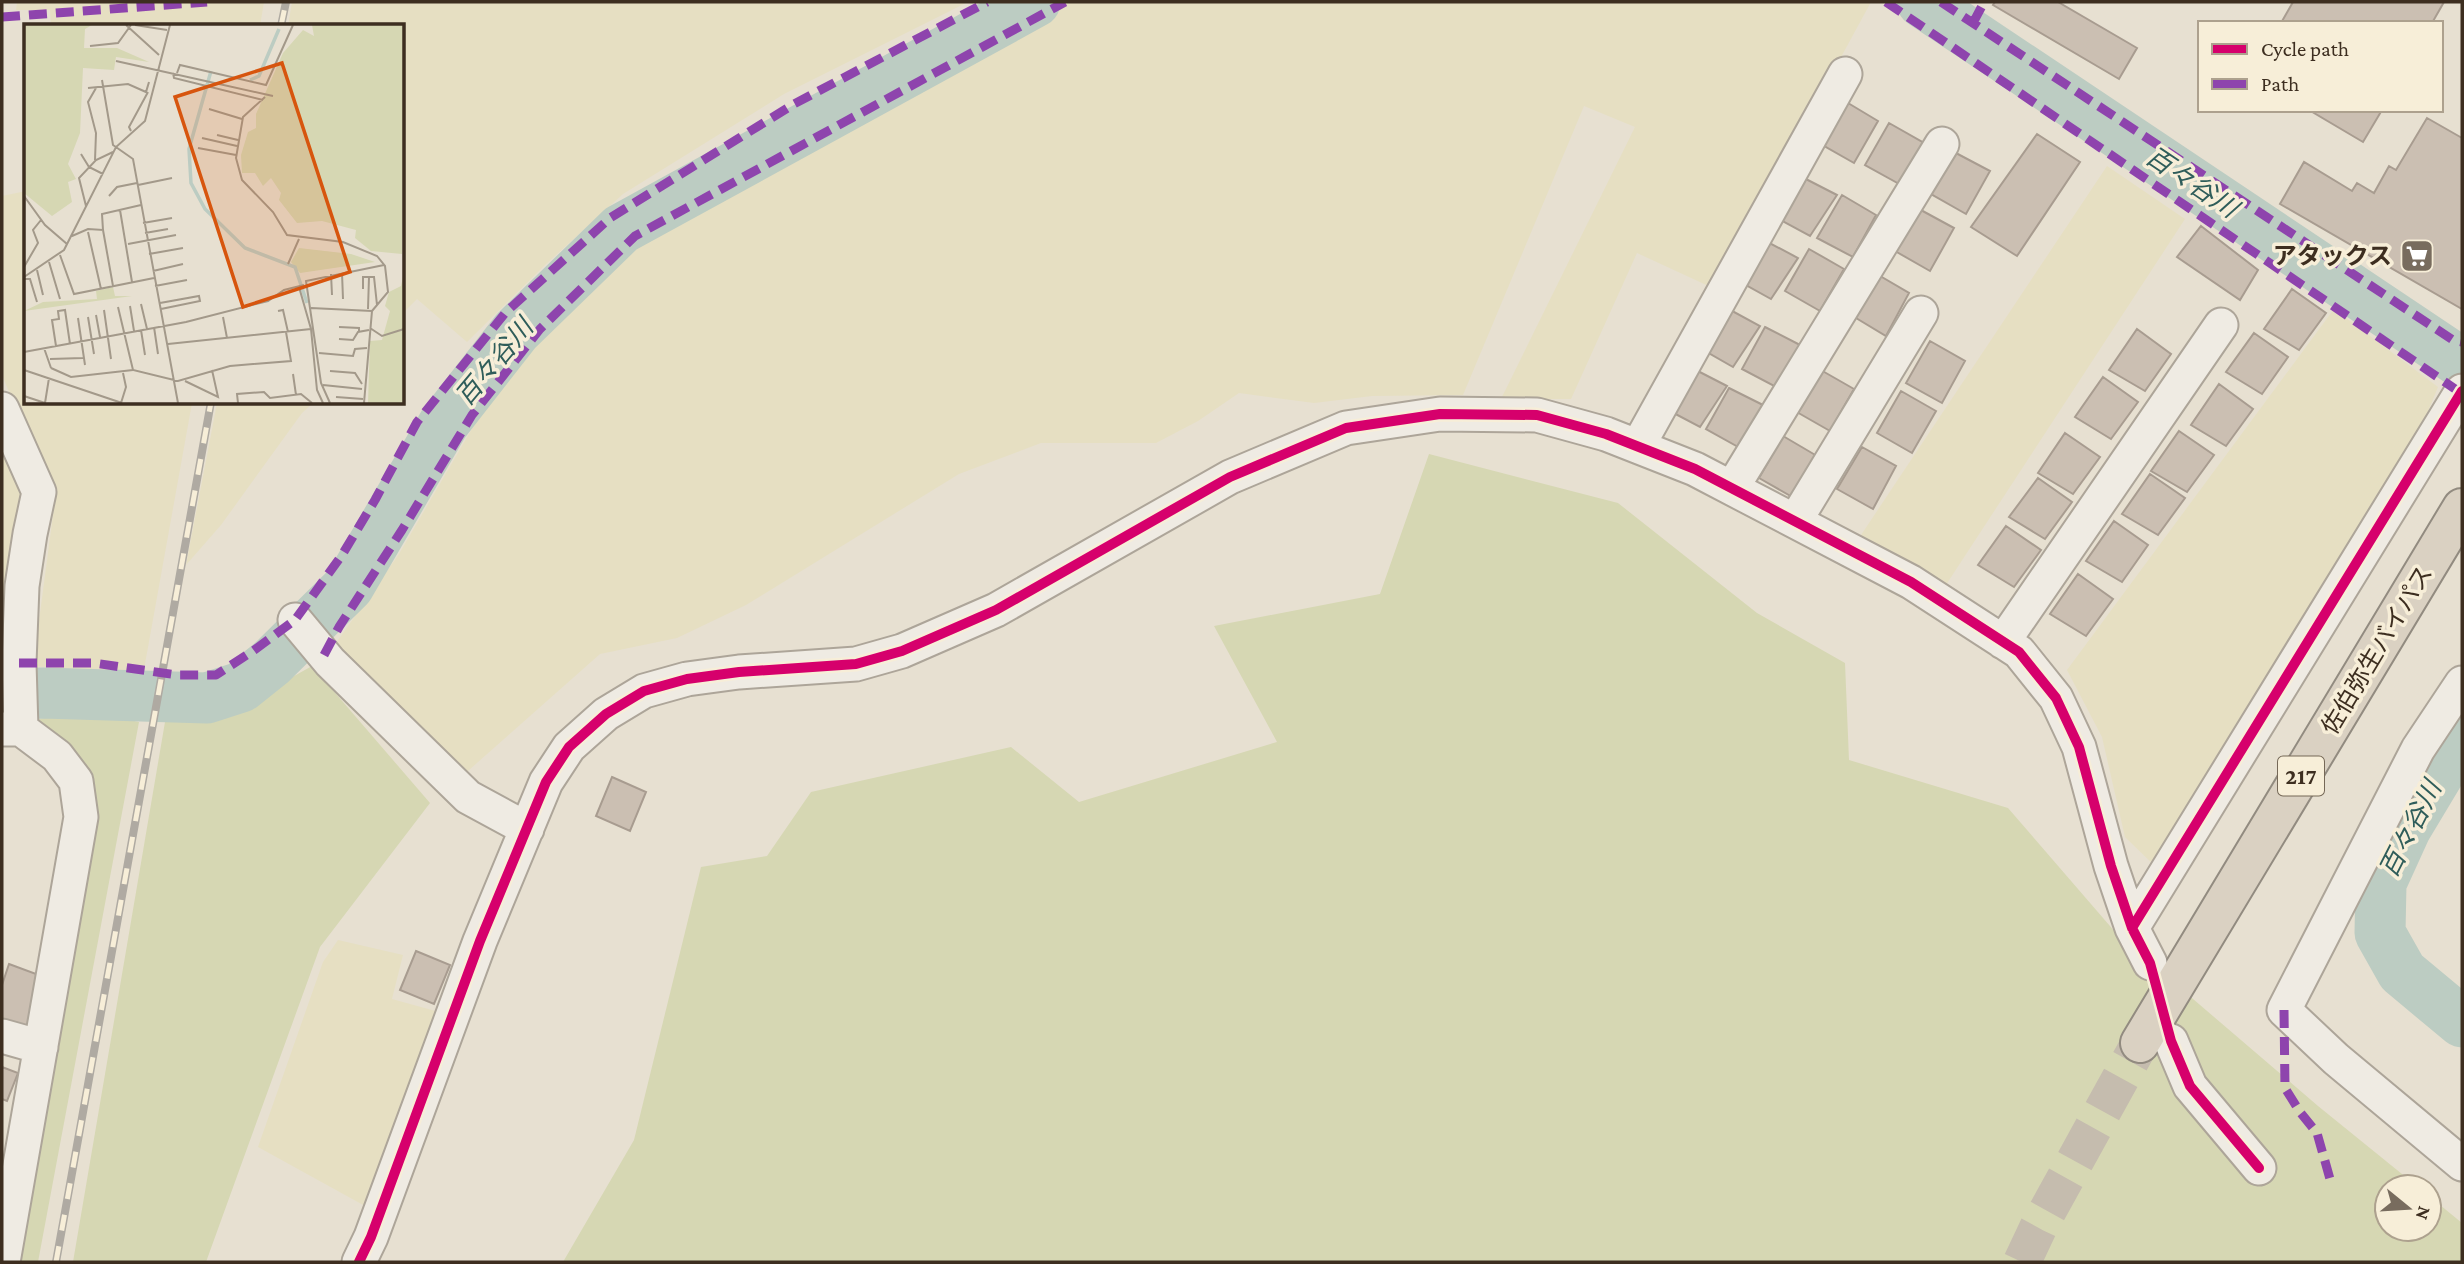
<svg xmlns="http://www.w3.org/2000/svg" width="2464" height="1264" viewBox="0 0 2464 1264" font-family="'Crimson Pro','Noto Sans JP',serif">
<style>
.farmland{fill:#e6dfc2}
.green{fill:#d6d7b3}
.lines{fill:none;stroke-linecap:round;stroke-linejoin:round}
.river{stroke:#bcccc2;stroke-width:51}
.building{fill:#cbbfb2;stroke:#a89c90;stroke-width:2}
.highway-tunnel{stroke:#c5bcae;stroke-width:38;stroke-dasharray:38 19;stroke-linecap:butt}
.street-casing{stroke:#ada599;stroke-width:37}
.highway-casing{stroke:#928b80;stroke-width:42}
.street{stroke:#efebe3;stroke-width:33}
.highway{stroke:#dad1c2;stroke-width:38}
.rail-casing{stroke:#afaaa2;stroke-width:8}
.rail{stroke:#f7eed8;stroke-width:5;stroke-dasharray:16;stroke-linecap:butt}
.quiet{stroke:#8e44ad;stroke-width:9;stroke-dasharray:18 9;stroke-linecap:butt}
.cycleway-casing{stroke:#f7eed8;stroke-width:15}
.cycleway{stroke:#d6006c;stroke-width:10}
.labels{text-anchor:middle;stroke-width:7;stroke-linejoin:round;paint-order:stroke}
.shield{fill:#f7eed8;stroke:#756857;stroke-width:2}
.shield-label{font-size:23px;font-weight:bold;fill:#3d2e20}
.poi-label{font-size:24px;font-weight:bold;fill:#3d2e20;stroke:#f7eed8;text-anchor:end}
.street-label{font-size:24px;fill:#3d2e20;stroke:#f7eed8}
.water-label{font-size:26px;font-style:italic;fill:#2f5d5a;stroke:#f7eed8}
.inset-river{fill:none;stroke:#bcccc2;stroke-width:3.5}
.inset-road{fill:none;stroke:#a3998a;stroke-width:2}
.view{fill:#d7550e;fill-opacity:0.15;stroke:#d7550e;stroke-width:3.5}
.inset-edge{fill:none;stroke:#3d2e20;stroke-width:3.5}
</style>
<rect width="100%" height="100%" fill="#e7e0d1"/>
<path class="farmland" d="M17,2H264L260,26H51L50,10H16Z
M292,2H968L784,94L623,194L545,265L467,342L417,299L403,313L402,26H288Z
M1069,2H1871L1715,289L1637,253L1571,399H1501L1635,127L1584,106L1463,395L1372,396L1314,403L1239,393L1198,421L1156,443H1041L959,474L746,605L677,638L600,654L460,778L331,650L399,554L480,415L560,314L639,238L973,50Z
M2107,166L2185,219L1942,591L1855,544Z
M26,191V402L192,403L143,675L33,666L55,500L2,375V196Z
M2334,309L2438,387L2413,448L2157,868L2125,837L2102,737L2067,670Z
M217,403H313L302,413L221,525L186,565Z
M2,439L26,491L9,652L2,653Z
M338,940L403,955L392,999L439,1012L365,1206L258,1147L323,962Z"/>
<path class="green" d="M1429,454L1618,503L1757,613L1845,663L1849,760L2008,808L2116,933L2318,1106L2418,1187H2387V1229H2429V1196L2462,1223V1262H563L634,1140L701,867L767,856L811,792L1011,747L1079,802L1277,742L1214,626L1380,594Z
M312,666L430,803L320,947L206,1262H73L165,722L230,712Z
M81,710L139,722L38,1262H12L89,826L30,721Z"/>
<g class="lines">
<path class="river" d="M1922,2L2462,363
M2,694L43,693L207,698L241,687L271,663L349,586L444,423L516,331L621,229L1035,2
M2462,735L2406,828L2381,883L2380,933L2402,972L2462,1022"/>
</g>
<path class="building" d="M1995,2H2058L2137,48L2119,79L1993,5Z
M2293,2H2444L2432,23H2281Z
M1843,100L1878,121L1854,163L1819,143Z
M2309,110H2382L2363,142Z
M2427,118L2462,138V309L2280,204L2304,162L2352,191L2357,183L2374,193L2389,166L2396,170Z
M1889,123L1924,143L1901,185L1865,165Z
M2037,134L2080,162L2017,256L1971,227Z
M1954,152L1990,171L1966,214L1931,194Z
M1800,176L1837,195L1810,236L1777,218Z
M1842,195L1876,215L1853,257L1817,238Z
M1919,209L1954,228L1930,271L1895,251Z
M2201,226L2258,270L2240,300L2177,257Z
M1760,238L1798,258L1771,299L1737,280Z
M1809,249L1844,269L1820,311L1785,291Z
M1875,273L1909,293L1886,336L1851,315Z
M2292,289L2326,313L2299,350L2264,329Z
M1723,306L1760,326L1733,367L1700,348Z
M1765,327L1802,346L1776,387L1742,369Z
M2137,329L2171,354L2145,391L2109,370Z
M2254,333L2288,357L2262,394L2226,372Z
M1930,341L1965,361L1942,403L1906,383Z
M1690,367L1727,386L1700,427L1666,409Z
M1819,369L1854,389L1830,431L1795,411Z
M2103,377L2138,402L2111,439L2075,417Z
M2219,384L2253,409L2226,446L2191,425Z
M1729,388L1767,407L1740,448L1706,429Z
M1901,391L1936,411L1912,453L1877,433Z
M2179,431L2214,455L2187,492L2151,471Z
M2065,433L2100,457L2073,494L2038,473Z
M1783,436L1817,456L1794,498L1759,478Z
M1862,447L1896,466L1873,509L1837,489Z
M2150,474L2185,498L2158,535L2122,514Z
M2038,478L2072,502L2045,539L2009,517Z
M2114,521L2148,545L2122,582L2086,561Z
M2006,526L2041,550L2014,587L1978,565Z
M2078,574L2113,599L2086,636L2050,614Z
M612,777L646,792L630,831L596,816Z
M416,951L450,965L434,1004L400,990Z
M9,964L47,978L28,1031L2,1021V985Z
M2,1067L18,1073L7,1101L2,1099Z"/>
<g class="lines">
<path class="highway-tunnel" d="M2022,1262L2038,1228L2140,1043"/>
<defs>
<path id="street" d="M2,409L39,492L30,534L22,586L19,663L21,729
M1638,446L1845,74
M1732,488L1942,144
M1795,521L1921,313
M295,620L330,662L468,797L527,829
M2003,642L2221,325
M2462,683L2418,749L2284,1010L2336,1059L2462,1164
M2,729H21L57,756L76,781L81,817L3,1262
M2132,928L2462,391
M2,1036L41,1047
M2171,1041L2190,1086L2259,1168
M359,1262L371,1237L480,941L546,782L569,747L606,714L644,691L687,679L739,672L856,664L902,651L996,610L1230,477L1346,428L1440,414L1537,415L1606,434L1695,469L1911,582L2019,652L2056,698L2079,747L2111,866L2132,928L2150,963"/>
<path id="highway" d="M2140,1043L2462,508"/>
</defs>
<use href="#street" class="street-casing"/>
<use href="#highway" class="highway-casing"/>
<use href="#street" class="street"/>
<use href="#highway" class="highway"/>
<defs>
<path id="rail" d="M281,26L286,2
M56,1262L211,402"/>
</defs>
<use href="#rail" class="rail-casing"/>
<use href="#rail" class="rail"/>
<path class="quiet" d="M1886,2L2461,393
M1941,2L2453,340L2462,342
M2,17L207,2
M1973,23L1984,2
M324,655L339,627L402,530L472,415L540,329L635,236L1065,2
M19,663H94L177,675H216L253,651L295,620L342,555L375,500L417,422L506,312L610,218L794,104L987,2
M2284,1010L2285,1088L2300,1112L2317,1133L2332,1186"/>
<defs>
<path id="cycleway" d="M2132,928L2462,391
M359,1262L371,1237L480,941L546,782L569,747L606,714L644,691L687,679L739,672L856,664L902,651L996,610L1230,477L1346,428L1440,414L1537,415L1606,434L1695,469L1911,582L2019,652L2056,698L2079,747L2111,866L2132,928L2150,963L2171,1041L2190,1086L2259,1168"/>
</defs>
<use href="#cycleway" class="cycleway-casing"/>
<use href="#cycleway" class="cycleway"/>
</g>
<defs>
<symbol id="supermarket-square" viewBox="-11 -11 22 22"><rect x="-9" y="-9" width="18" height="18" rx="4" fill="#786c5e" stroke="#f7eed8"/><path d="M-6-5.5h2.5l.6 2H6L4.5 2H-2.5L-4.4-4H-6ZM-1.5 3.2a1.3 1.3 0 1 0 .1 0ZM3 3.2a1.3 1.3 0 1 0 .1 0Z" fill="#fff"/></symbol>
</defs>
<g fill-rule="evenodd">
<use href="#supermarket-square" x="2398" y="237" width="38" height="38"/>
</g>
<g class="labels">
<rect class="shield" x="2278" y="756.5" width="46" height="39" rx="5"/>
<g class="shield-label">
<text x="2301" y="784">217</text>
</g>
<g class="poi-label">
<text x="2392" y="264">アタックス</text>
</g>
<g class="street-label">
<text transform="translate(2377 650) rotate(-59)" y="8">佐伯弥生バイパス</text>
</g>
<g class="water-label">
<text transform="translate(2192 182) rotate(34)" y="9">百々谷川</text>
<text transform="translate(494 362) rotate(-50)" y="9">百々谷川</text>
<text transform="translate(2410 829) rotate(-63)" y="9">百々谷川</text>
</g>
</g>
<g transform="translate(24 24)">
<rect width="380" height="380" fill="#e7e0d1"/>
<path d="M0,1H68L61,5L60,24H93L125,38L92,33L90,46L59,44L56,109L44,140L52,155L44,158L48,178L28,192L0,169ZM288,1H380L378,230L347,227L331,214L332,206L298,197L273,199L255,176L257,169L247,154L239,162L231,149H218L217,131L224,108L232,104V90L259,29L279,6L290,12ZM275,224L327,230L351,238L276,249L267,238ZM380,248V379H344L346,317L358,316L366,287L361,282L365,268L377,262ZM89,263L91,272H108L0,287L19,278L73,275L72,267Z" fill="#d6d7b3"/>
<path class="inset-river" d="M187,47L165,125L167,159L181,185L221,224L271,243L283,279M226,56L235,52L255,5"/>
<path class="inset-road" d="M102,1L135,31M111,1L143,6M66,22L94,19L107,1M92,37L249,72M149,49L150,54L239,76M153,49L156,41L242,61L269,1M78,56L89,121L109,135L154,379M64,64L104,60L122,68L125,58M241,73L219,93L212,134L218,156L249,188L263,211L319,218L353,232L361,242L364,268L348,287L340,379M185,85L218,95M107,107L105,103L124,68M193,111L214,116M178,114L213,122M174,124L212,131M57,130L65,143L79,150M71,136L72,109L64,78L72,64M114,161L148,154M0,172L21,201L43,220M85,172L93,163L113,159M62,182L55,154L72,136L89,128M96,186L108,258M119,199L148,194M79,206L89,262M64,208L77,265M121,209L144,205M48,212L64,205L79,206L78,190L117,181M104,220L152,211M125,230L159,224M36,231L50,270L130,254M25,238L36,275M264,240L275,215M0,243L14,219L9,206L17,196M13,246L19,271M129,247L159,240M318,249L319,275M307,250L308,271M0,253L40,226L92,123L121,97L146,1M345,253H350L353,281M0,255H6L13,278M131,262L163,256M275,263L287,305L293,366L299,379M339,265V253H345L344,285M136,279L175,272L176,277L137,285M117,280L123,305M106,282L110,307M94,283L109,346L154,357L206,342L267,337L262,308M287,284L348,287M80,286L87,335M254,287L259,286L264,308M72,291L76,313M64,293L70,330M199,293L203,314M54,294L61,341M130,303L134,330M315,303L335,304V308M346,304L358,312L380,305M117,306L121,331M315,315L329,316L334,308L345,306M144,320L287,305M32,322L28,296L35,295L34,287L41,286L46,320M20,324L27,344M0,328L162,298L244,277L260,266L280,261M295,329L329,332L331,325L343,324M26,335L59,334M27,344L47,353L109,346M0,346L98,379M306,347L331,349L338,360M269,350L272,371M161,357L194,373L188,346M299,361L338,365M0,372L21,379M312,373L339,375M21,379L25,354M97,379L102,363L99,349M214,379L213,370L240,368L246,374L277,370L288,379M306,379L297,359L282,257L360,241"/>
<path class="view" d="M258,39L326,248L219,283L151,73Z"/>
<rect width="380" height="380" class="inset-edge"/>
</g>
<rect width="2464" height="1264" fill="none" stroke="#3d2e20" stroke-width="7"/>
<rect x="2198" y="21" width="245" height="91" fill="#f7eed8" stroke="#ada18e" stroke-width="2"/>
<rect x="2212" y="44" width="35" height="10" fill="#d6006c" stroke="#ada18e" stroke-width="2"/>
<text x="2261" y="56" font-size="21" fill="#3d2e20">Cycle path</text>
<rect x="2212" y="79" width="35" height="10" fill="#8e44ad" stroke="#ada18e" stroke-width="2"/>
<text x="2261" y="91" font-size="21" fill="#3d2e20">Path</text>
<g transform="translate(2408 1208) rotate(108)"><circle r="33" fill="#f7eed8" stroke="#ada18e" stroke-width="2"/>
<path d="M0-5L12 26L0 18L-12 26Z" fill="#786c5e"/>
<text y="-10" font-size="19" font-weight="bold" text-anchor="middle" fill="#3d2e20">N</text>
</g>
</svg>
